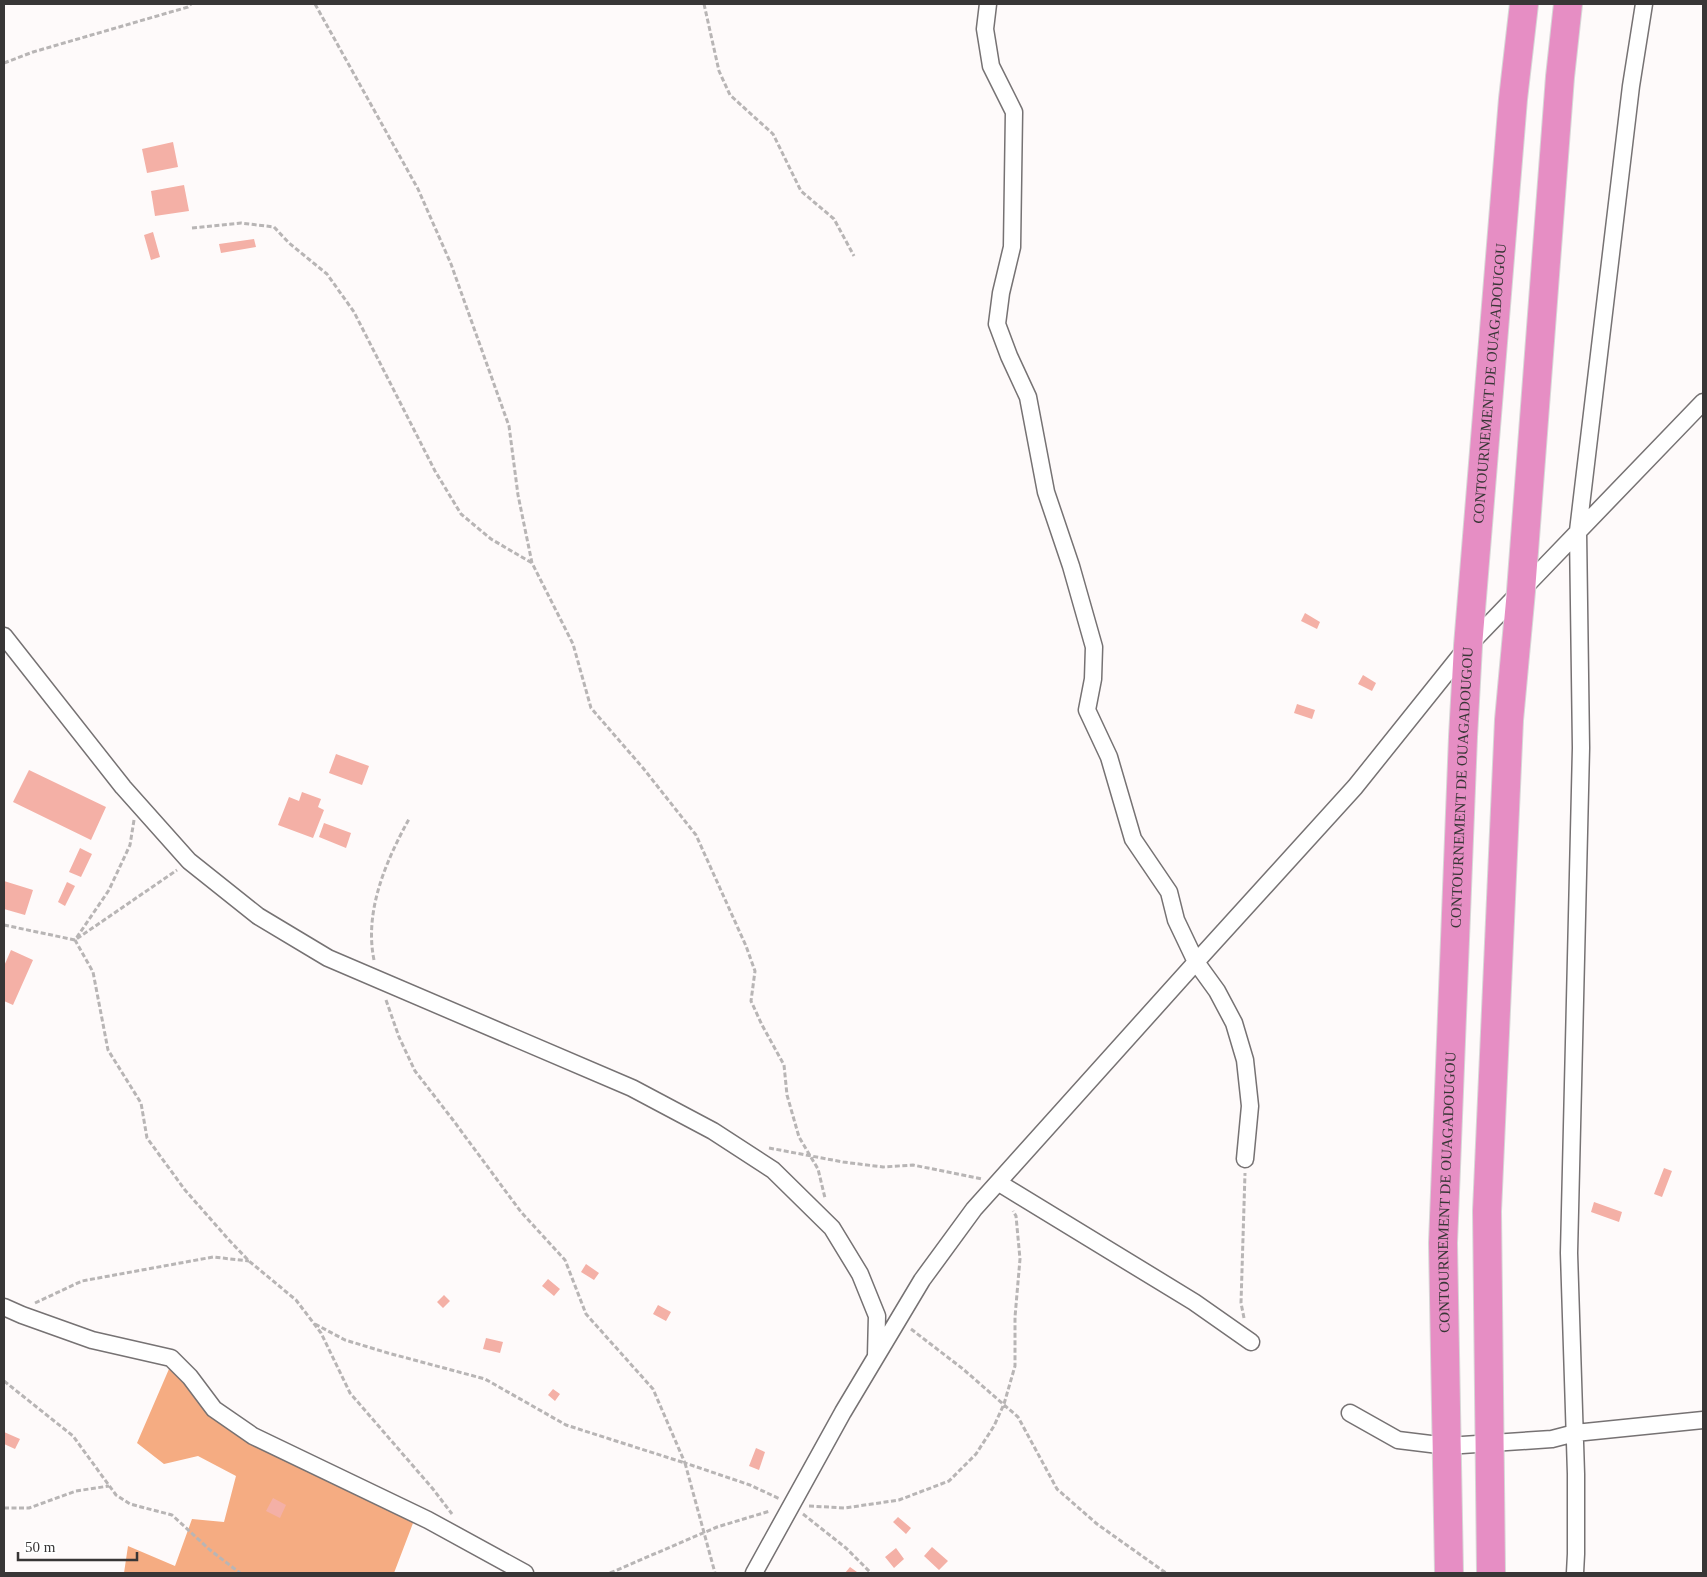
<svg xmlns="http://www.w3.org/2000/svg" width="1707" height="1577" viewBox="0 0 1707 1577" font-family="Georgia,serif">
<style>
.forest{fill:#f5ac82}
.building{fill:#f4b0a6}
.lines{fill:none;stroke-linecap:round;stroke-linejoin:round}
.minor-casing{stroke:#767273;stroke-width:19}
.trunk-casing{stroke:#d7d7d7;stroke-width:30}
.path{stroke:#b8b5b5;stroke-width:3;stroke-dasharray:5 2.5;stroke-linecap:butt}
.minor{stroke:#fff;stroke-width:16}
.trunk{stroke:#e68ec4;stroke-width:28}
.labels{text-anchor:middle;stroke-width:4.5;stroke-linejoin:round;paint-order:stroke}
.street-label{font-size:15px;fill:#383636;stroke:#fff}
</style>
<rect width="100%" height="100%" fill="#fefafa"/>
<path class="forest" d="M172,1362L208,1402L255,1432L418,1510L394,1573H124L128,1546L175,1566L192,1519L224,1522L236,1476L198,1456L164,1464L137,1443Z"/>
<path class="building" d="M173,142L178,167L147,173L142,149Z
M184,185L189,211L155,216L151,191Z
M153,232L160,257L151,260L144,235Z
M254,239L256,247L221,253L219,244Z
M1305,613L1320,622L1317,629L1301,621Z
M1363,675L1376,683L1372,691L1358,684Z
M1297,704L1315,710L1312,719L1294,713Z
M336,754L369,766L362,785L329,773Z
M29,770L106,807L91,840L13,802Z
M302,792L321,799L318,807L324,810L313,838L278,825L289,797L299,801Z
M324,823L351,833L346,848L319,837Z
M80,848L92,854L81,877L69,872Z
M4,881L33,890L25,915L4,909Z
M67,882L75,886L65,906L58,902Z
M11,950L33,960L13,1005L4,1001V966Z
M1664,1168L1672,1171L1662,1197L1654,1194Z
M1594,1202L1622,1212L1619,1222L1591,1212Z
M586,1264L599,1273L594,1280L581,1272Z
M548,1279L560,1289L554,1296L542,1286Z
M444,1295L450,1301L443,1308L437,1302Z
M658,1305L671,1312L666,1321L653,1314Z
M486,1338L503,1342L500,1353L483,1349Z
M553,1389L560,1394L555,1401L548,1395Z
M4,1432L20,1439L15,1449L4,1444Z
M756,1448L765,1452L759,1470L749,1466Z
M273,1498L286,1505L280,1518L266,1511Z
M898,1517L911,1528L906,1534L893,1522Z
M932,1547L948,1561L939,1570L924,1556Z
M896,1548L904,1559L894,1568L885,1557Z
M850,1567L857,1572L856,1573H845Z"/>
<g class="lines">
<defs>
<path id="minor" d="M988,4L985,29L991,66L1014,112L1012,247L1001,293L997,324L1009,356L1028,397L1046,492L1071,566L1094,647L1093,679L1087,710L1109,757L1133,839L1169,892L1176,920L1196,962L1217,991L1234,1023L1245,1060L1250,1106L1245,1159
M4,636L123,787L189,861L258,916L328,958L632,1088L713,1131L773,1170L832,1228L860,1274L877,1316L876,1356
M999,1183L1194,1302L1251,1342
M4,1307L22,1315L92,1340L171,1358L190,1377L214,1409L253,1436L428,1520L525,1573
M1350,1413L1398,1440L1447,1446L1552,1439L1575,1433L1703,1420
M754,1573L843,1412L922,1280L974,1209L1196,962L1355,787L1468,646L1703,402
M1575,1573L1576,1554V1474L1569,1253L1581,748L1578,531L1631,86L1644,4"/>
<g id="trunk">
<path id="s1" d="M1449,1573L1443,1243L1463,737L1468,646L1513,99L1524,4"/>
<path d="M1491,1573L1487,1211L1509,720L1521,591L1560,77L1568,4"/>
</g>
</defs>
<use href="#minor" class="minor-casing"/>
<use href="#trunk" class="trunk-casing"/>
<path class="path" d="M315,4L418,189L451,264L509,426L518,495L532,563L573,644L591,708L643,768L696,835L746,946L755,971L751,1001L762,1025L784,1065L787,1095L799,1137L818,1169L825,1198
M704,4L719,71L730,95L773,134L801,191L834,219L854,256
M4,63L33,52L188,7L191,4
M192,228L241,223L274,227L289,243L327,274L354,312L435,471L461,514L491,539L532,563
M134,820L130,845L109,890L75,940L93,972L108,1050L141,1103L147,1138L185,1190L229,1240L249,1261L296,1300L321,1333L350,1393L433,1489L452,1514
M4,925L75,940L177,870
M374,960C364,911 386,861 409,819
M386,1000L399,1037L415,1071L453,1120L521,1212L565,1260L586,1314L653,1389L685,1463L750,1485L780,1499
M769,1148L843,1162L883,1167L913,1165L982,1179
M35,1303L82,1281L213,1257L249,1261
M1244,1318L1241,1303L1245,1173
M315,1324L345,1340L388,1353L485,1379L566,1425L685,1463L715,1573
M911,1329L963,1369L1018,1417L1057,1489L1097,1524L1166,1573
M4,1381L73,1436L116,1495L130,1504L172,1515L210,1550L240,1573
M809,1506L845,1508L899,1500L949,1481L976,1454L994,1426L1004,1404L1015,1366V1317L1020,1259L1016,1216L1013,1211
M4,1508H29L76,1491L109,1486
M803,1514L846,1548L871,1573
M610,1573L717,1527L770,1511"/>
<use href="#minor" class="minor"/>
<use href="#trunk" class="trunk"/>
</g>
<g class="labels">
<g class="street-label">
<text dy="5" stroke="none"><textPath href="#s1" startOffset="1191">CONTOURNEMENT DE OUAGADOUGOU</textPath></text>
<text dy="5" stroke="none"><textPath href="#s1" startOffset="786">CONTOURNEMENT DE OUAGADOUGOU</textPath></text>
<text dy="5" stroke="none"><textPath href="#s1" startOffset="381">CONTOURNEMENT DE OUAGADOUGOU</textPath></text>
</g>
</g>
<rect width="1707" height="1577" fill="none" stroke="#383636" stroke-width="10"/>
<path d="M18 1552v8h119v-8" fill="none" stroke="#383636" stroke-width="2.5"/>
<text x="25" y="1552" font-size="15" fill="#383636" stroke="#ffffff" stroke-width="4" paint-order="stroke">50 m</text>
</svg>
